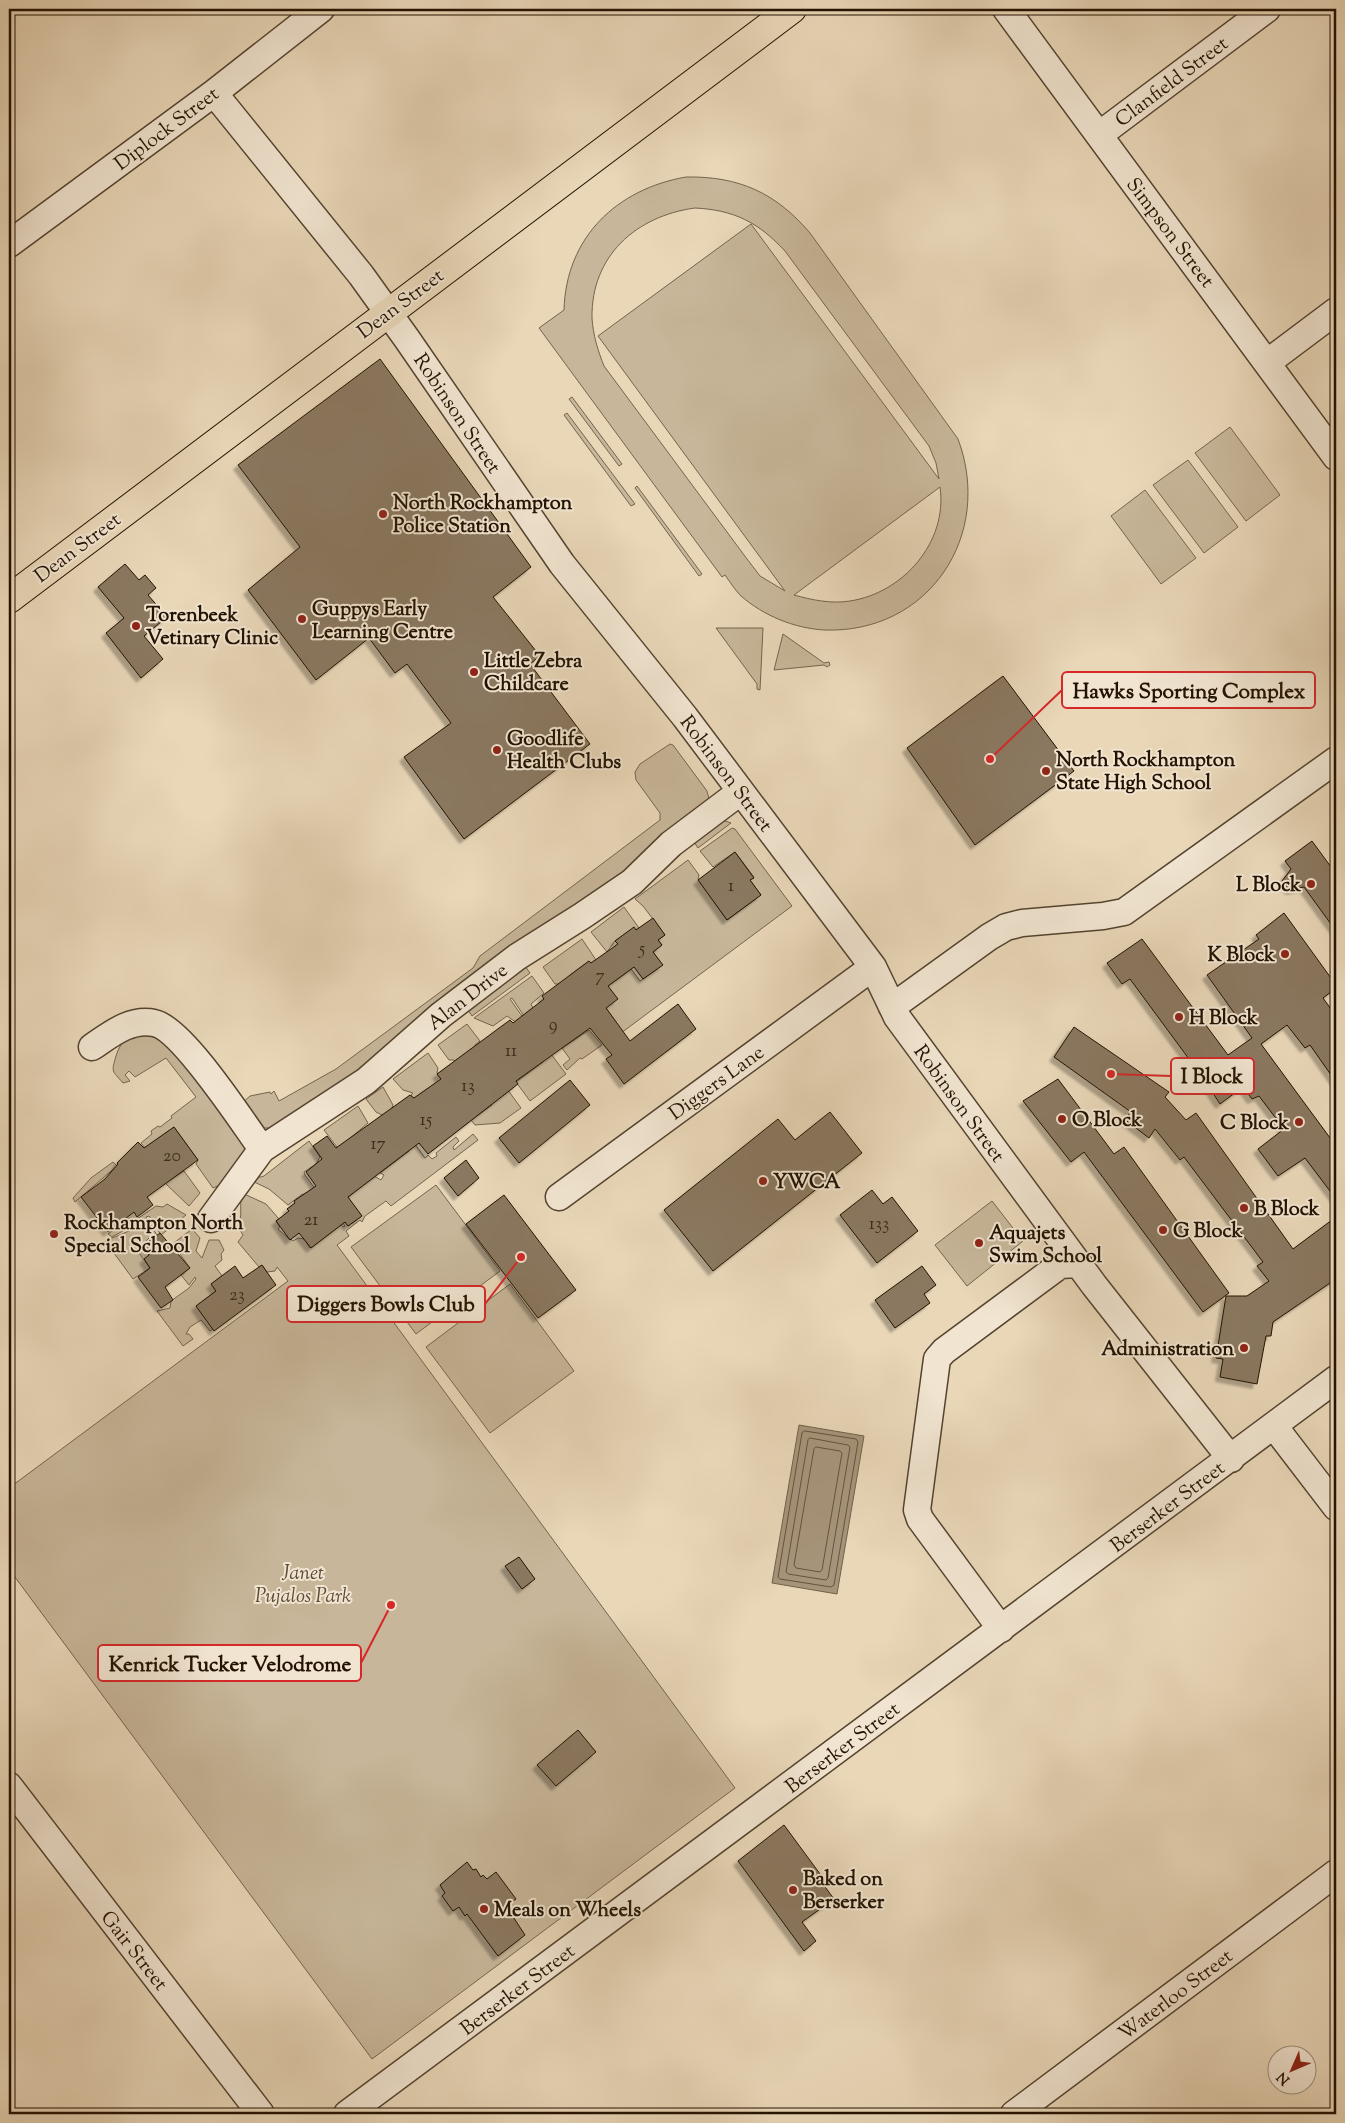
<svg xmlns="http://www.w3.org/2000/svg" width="1345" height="2123" viewBox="0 0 1345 2123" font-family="'Sorts Mill Goudy',serif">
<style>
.green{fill:#c7b699;stroke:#75644d;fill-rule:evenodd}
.water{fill:#a6947a;stroke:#72604a}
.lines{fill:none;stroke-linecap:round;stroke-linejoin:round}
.shore{stroke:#64533e;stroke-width:1}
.building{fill:#8a7860;stroke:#231201;filter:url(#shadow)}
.minor-casing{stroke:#54432f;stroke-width:29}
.major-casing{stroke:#231201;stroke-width:30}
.minor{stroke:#f1e5d1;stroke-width:26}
.major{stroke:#e9d7b8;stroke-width:28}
.poi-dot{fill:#8f2418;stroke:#f1e5d1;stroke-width:2}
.labels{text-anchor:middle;stroke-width:4;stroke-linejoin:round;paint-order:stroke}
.number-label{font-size:18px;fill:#3d2c19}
.street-label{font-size:20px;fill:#231201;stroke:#f1e5d1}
.poi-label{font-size:20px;font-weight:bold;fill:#231201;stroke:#f1e5d1;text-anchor:start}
.park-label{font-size:20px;font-style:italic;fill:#5c4b36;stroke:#f1e5d1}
.leader{fill:none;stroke:#d62828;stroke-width:2}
.callout-dot{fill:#d62828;stroke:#f1e5d1;stroke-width:2}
.callout{fill:#f1e5d1;stroke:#d62828;stroke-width:2}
.callout-label{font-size:21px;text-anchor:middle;font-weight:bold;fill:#231201}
</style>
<defs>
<filter id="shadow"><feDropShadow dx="-4.5" dy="4.5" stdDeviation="1" flood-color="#0004"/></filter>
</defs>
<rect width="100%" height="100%" fill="#e9d7b8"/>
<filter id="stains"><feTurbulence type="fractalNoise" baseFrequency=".004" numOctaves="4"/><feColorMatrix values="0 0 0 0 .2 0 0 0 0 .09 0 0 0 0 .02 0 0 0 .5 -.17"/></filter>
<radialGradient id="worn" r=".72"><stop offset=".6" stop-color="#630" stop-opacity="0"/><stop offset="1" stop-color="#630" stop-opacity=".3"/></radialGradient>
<path class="green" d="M686,177C739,176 776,193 810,233L958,439C994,535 929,634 824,630C794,628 764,616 741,596C735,590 730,582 725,575L722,577L539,328L564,310C566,237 617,189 686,177ZM695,208C734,210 758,222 785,251L929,446L936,463L939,479L751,224L598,336L785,591L760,576L747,559L604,366C598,351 593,335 592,318C591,256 636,216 695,208ZM940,487C948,542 903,593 850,601C831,604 812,600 794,595Z
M572,397L622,464L619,466L569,399Z
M567,413L635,504L631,506L564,415Z
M1230,427L1280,495L1246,521L1195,453Z
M1188,460L1238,527L1204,553L1153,485Z
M637,486L702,574L699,576L635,488Z
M1145,490L1196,558L1161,584L1111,516Z
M716,628H763L760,690L757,689V684Z
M783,634L824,663L829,662L830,665L827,667L824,665L774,670Z
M670,744L673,745L707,791L709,799L645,858L384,1056L274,1128H261L240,1105L250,1096L270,1092L271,1094L274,1091L279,1101L336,1069L473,968L480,956L660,820V813L636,780L635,772L640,764Z
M725,821L731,823L698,848L694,842L716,823Z
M732,828L735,829L792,906L613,1039L561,984H555L543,967L582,939L596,960L591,964L589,961L570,975L610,1027L616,1022L606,1008L608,986L626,973L615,947L640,981L662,965L653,952L662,945L658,940L665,935L643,906L635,899L688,860L699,875L698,879L727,920L761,895L750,880L754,877L735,852L713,867L700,851Z
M624,907L639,928L636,930L634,928L615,941L607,952L591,932Z
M525,966L530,973L472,1016L466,1007L501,987L510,977Z
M532,976L544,993L531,1004L533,1008L524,1016L512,998L510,999L524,1019L517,1023L507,1016L493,1026L474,1018Z
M467,1024L480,1041L475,1045L521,1108L500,1123L475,1125L471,1120L492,1105L454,1060H449L438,1045Z
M589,1030L602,1045L582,1059L580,1058L567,1070L563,1065L570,1059L562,1048Z
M138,1031L174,1045L246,1148L245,1153L220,1185L213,1188L196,1164L198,1160L174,1127L145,1148L141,1143L152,1134L151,1131L158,1126L160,1127L172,1118L171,1116L196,1097L166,1058L135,1077L129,1071L125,1075L130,1081L123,1083C112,1070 111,1073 116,1056C121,1041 125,1040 138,1031Z
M542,1042L566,1074L530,1101L516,1082L543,1062L541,1059Z
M428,1053L438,1068L437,1073L444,1083L413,1099L411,1095L413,1093L403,1090L393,1079Z
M383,1087L393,1105L391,1111L425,1158L428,1155L432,1159L437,1156L436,1153L456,1137L459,1141L453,1147L454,1150L473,1134L478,1140L391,1206L386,1201L365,1216L362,1222L360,1220L346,1231L349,1236L337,1245L735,1788L372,2059L9,1569V1488L288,1281L277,1267L275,1271L267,1272L262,1265L259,1267L238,1242L243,1235L238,1226C243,1217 239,1204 242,1193L266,1204L279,1219L276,1221L280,1227L278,1229L290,1240L291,1239L293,1241L298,1238L304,1239L310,1248L338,1227L312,1191L301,1195L288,1205L269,1189L250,1180L264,1176L309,1141L320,1157L316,1164L304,1172L305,1175L343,1227L345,1226L340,1220L342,1218L348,1226L362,1216L347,1198L353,1193L349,1187L340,1151L324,1130L358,1106L368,1123L348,1140L374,1176L381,1180L384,1175L380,1173L409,1151L382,1115L376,1112L366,1099Z
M113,1162L117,1166L75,1202L73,1198L91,1178Z
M184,1171L200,1193L189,1206L165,1183Z
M436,1185L500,1271L416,1334L351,1247Z
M992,1201L1023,1241L967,1286L935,1245Z
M167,1204L186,1215L161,1235L149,1216L146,1217L157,1235L153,1238L151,1236L137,1250L150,1268L133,1279L105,1241L129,1231L139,1222L112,1237L108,1234L129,1218L137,1219L156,1206L163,1207Z
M192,1229L200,1238L196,1251L202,1258L209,1240H219L224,1250L221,1254L222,1260L215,1266L222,1276L211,1284L216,1291L196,1306L213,1329L210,1331L201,1320L190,1327L186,1334H189L193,1339L183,1346L157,1311L170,1308L171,1301L189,1288L196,1279L195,1277L189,1285L181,1275L190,1268L175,1247L172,1249L170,1246Z
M510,1284L574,1371L490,1433L426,1347Z"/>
<path class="water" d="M799,1425L864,1436L837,1594L772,1583Z"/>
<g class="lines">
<path class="shore" d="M805,1431L856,1439L858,1442L834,1585L831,1587L780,1579L778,1577L802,1433Z
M810,1438L848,1445L850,1447L828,1578L826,1580L788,1574L786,1572L808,1440Z
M816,1447L840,1451L842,1453L822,1570L820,1572L796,1568L794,1565L814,1449Z"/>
</g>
<path class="building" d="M380,359L531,567L493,597L540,656L530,664L590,744L464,839L404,757L451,723L407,664L395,673L369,638L316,680L248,590L300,547L238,465Z
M125,564L139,580L145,575L156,588L148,595L167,617L144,636L163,659L141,678L106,633L124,618L98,587Z
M1003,676L1074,771L975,845L907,748Z
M1312,841L1331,867L1336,863V931L1304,887L1290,890L1282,881L1291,869L1285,861Z
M735,852L754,878L750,880L761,895L727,920L698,880Z
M1284,913L1336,985V988L1323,998L1336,1016V1082L1310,1045L1305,1048L1287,1025L1261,1044L1336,1146V1199L1305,1158L1278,1176L1258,1149L1284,1129L1259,1096L1252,1099L1243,1087L1220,1104L1203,1078L1130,979L1122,984L1107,963L1142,939L1228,1055L1252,1038L1207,975L1259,939L1256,935Z
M653,918L665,935L658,940L662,945L653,952L663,965L643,979L634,967L608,986L618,999L606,1008L630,1041L678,1004L696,1029L624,1084L606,1059L612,1055L590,1028L516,1081L518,1084L428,1154L419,1143L348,1197L362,1216L348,1226L345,1222L311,1248L299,1233L290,1240L276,1221L289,1211L287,1209L295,1203L294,1201L316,1186L306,1172L322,1159L313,1146L327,1136L336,1148L410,1095L414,1098L441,1079L437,1074L510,1020L513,1023L544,999L542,996L589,961L591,963L618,944L615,941L634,927L636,930Z
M1074,1027L1169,1092L1165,1097L1186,1120L1196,1113L1293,1249L1336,1217V1279L1273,1322L1271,1336H1266L1257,1384L1220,1377L1223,1359L1216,1358L1226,1296H1247L1269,1281L1257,1266L1263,1262L1184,1157L1180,1160L1155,1129L1149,1138L1124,1119L1131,1112L1054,1057Z
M1058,1079L1114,1154L1124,1147L1229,1293L1203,1312L1084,1152L1071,1162L1023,1101Z
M570,1080L590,1105L519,1163L499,1138Z
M830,1112L862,1153L713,1271L664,1210L778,1119L795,1140Z
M174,1127L198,1160L147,1197L153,1205L137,1217L134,1212L108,1232L81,1197L105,1179L118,1164L117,1163L138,1142L144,1148Z
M466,1160L479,1178L458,1196L444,1178Z
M872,1190L883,1204L892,1197L918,1231L877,1263L840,1215Z
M504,1195L576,1290L538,1318L466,1224Z
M160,1233L190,1268L165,1287L173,1300L161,1308L138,1277L150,1268L144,1259L149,1255L143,1246Z
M262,1265L276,1285L214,1331L196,1306L216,1291L211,1284L235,1266L243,1278Z
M922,1266L936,1285L924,1294L930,1303L895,1328L875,1300Z
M519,1557L535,1579L522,1589L505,1566Z
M578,1730L596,1752L556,1786L537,1765Z
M784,1825L823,1878L820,1880L834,1899L802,1922L816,1941L804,1951L738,1861Z
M467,1862L473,1870L476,1869L481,1877L483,1875L487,1879L496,1872L516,1899L506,1906L525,1935L498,1956L467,1914L465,1916L459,1907L453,1911L442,1896L445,1893L440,1885Z"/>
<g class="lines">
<defs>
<path id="minor" d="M1006,9L1336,457
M214,93L361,275L407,339L562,564L685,717L873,967L897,1017L1094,1285L1231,1459
M1099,135L1267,9
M9,244L214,93L321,9
M1268,362L1336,311
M892,1007L989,937L1006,927L1022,923L1103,916L1124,912L1336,760
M92,1047C110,1035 130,1018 154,1023C182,1028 243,1123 262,1149
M559,1197L873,967
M211,1219L262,1149L366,1081L441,1015L517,957L582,916L632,882L671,844L740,792
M1274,1426L1336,1507
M1001,1629L920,1519L917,1510L937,1359L944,1351L1060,1265L1079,1264
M9,1786L261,2114
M347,2114L1336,1379
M1014,2114L1336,1873"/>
<path id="major" d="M9,599L792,9"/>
</defs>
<use href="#minor" class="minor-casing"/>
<use href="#major" class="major-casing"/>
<use href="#minor" class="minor"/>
<use href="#major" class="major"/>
</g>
<g class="poi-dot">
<circle cx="383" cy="514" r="5"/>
<circle cx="302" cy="619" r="5"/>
<circle cx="136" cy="626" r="5"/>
<circle cx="474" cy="672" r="5"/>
<circle cx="497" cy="750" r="5"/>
<circle cx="1046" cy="771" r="5"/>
<circle cx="1311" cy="884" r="5"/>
<circle cx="1285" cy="954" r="5"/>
<circle cx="1179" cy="1017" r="5"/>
<circle cx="1062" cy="1119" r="5"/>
<circle cx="1299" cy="1122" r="5"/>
<circle cx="763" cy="1181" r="5"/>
<circle cx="1244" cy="1208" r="5"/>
<circle cx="1163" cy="1230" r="5"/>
<circle cx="54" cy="1234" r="5"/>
<circle cx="979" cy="1243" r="5"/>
<circle cx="1244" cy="1348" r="5"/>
<circle cx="793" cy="1890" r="5"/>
<circle cx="484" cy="1909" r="5"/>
</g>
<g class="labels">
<g class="number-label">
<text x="731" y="891">1</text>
<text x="642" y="954">5</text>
<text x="600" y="981">7</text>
<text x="553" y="1030">9</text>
<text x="511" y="1056">11</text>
<text x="468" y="1091">13</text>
<text x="426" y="1125">15</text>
<text x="378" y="1149">17</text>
<text x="172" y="1161">20</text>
<text x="311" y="1225">21</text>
<text x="879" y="1229">133</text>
<text x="237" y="1300">23</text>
</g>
<g class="street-label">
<text transform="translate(1171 81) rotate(-37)" y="7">Clanfield Street</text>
<text transform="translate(166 128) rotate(-37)" y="7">Diplock Street</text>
<text transform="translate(1171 232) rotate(53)" y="7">Simpson Street</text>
<text transform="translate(400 303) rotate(-37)" y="7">Dean Street</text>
<text transform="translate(458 413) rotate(56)" y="7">Robinson Street</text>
<text transform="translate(77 547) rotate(-37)" y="7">Dean Street</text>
<text transform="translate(727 773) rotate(53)" y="7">Robinson Street</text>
<text transform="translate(467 996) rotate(-38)" y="7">Alan Drive</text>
<text transform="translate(716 1082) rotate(-36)" y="7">Diggers Lane</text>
<text transform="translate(960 1103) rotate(54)" y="7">Robinson Street</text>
<text transform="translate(1167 1506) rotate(-37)" y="7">Berserker Street</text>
<text transform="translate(842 1747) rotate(-37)" y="7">Berserker Street</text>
<text transform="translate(135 1950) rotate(52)" y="7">Gair Street</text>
<text transform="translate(517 1989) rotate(-37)" y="7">Berserker Street</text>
<text transform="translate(1175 1994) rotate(-37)" y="7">Waterloo Street</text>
</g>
<g class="poi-label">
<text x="393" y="509">North Rockhampton<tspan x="393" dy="23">Police Station</tspan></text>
<text x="312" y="615">Guppys Early<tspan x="312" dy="23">Learning Centre</tspan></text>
<text x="146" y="621">Torenbeek<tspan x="146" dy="23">Vetinary Clinic</tspan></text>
<text x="484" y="667">Little Zebra<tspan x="484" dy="23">Childcare</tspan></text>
<text x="507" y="745">Goodlife<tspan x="507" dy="23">Health Clubs</tspan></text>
<text x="1056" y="766">North Rockhampton<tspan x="1056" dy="23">State High School</tspan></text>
<text x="1301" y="891" text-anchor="end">L Block</text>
<text x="1275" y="961" text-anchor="end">K Block</text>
<text x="1189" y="1024">H Block</text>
<text x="1072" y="1126">O Block</text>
<text x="1289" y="1129" text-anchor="end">C Block</text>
<text x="773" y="1188">YWCA</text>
<text x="1254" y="1215">B Block</text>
<text x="64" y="1229">Rockhampton North<tspan x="64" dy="23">Special School</tspan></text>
<text x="1173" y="1237">G Block</text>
<text x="989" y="1239">Aquajets<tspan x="989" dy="23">Swim School</tspan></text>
<text x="1234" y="1355" text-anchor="end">Administration</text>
<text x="803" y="1885">Baked on<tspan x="803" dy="23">Berserker</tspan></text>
<text x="494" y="1916">Meals on Wheels</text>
</g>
<g class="park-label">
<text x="303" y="1579">Janet<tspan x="303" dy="23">Pujalos Park</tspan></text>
</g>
</g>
<path class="leader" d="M990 759L1062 690M1111 1074L1171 1076M521 1257L485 1304M391 1605L361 1663"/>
<g class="callout-dot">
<circle cx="990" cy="759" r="5"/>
<circle cx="1111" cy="1074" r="5"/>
<circle cx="521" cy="1257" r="5"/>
<circle cx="391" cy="1605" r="5"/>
</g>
<g class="callout">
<rect x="1062" y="672" width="253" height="36" rx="5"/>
<rect x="1171" y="1058" width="83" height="36" rx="5"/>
<rect x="287" y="1286" width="198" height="36" rx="5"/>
<rect x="98" y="1645" width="263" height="36" rx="5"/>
</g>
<g class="callout-label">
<text x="1189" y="698">Hawks Sporting Complex</text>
<text x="1212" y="1083">I Block</text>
<text x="386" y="1311">Diggers Bowls Club</text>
<text x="230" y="1671">Kenrick Tucker Velodrome</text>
</g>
<rect width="1345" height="2123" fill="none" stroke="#e9d7b8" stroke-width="30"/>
<rect x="10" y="10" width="1325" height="2103" fill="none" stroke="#231201" stroke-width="2.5"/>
<rect x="15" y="15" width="1315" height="2093" fill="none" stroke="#231201"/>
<g transform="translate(1292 2070) rotate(225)"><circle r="24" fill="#f1e5d1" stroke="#9f917e"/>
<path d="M0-4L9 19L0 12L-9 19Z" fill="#8f2418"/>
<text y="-8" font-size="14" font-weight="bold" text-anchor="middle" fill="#231201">N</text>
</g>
<rect width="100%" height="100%" filter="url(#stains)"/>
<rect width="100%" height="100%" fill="url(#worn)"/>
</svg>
